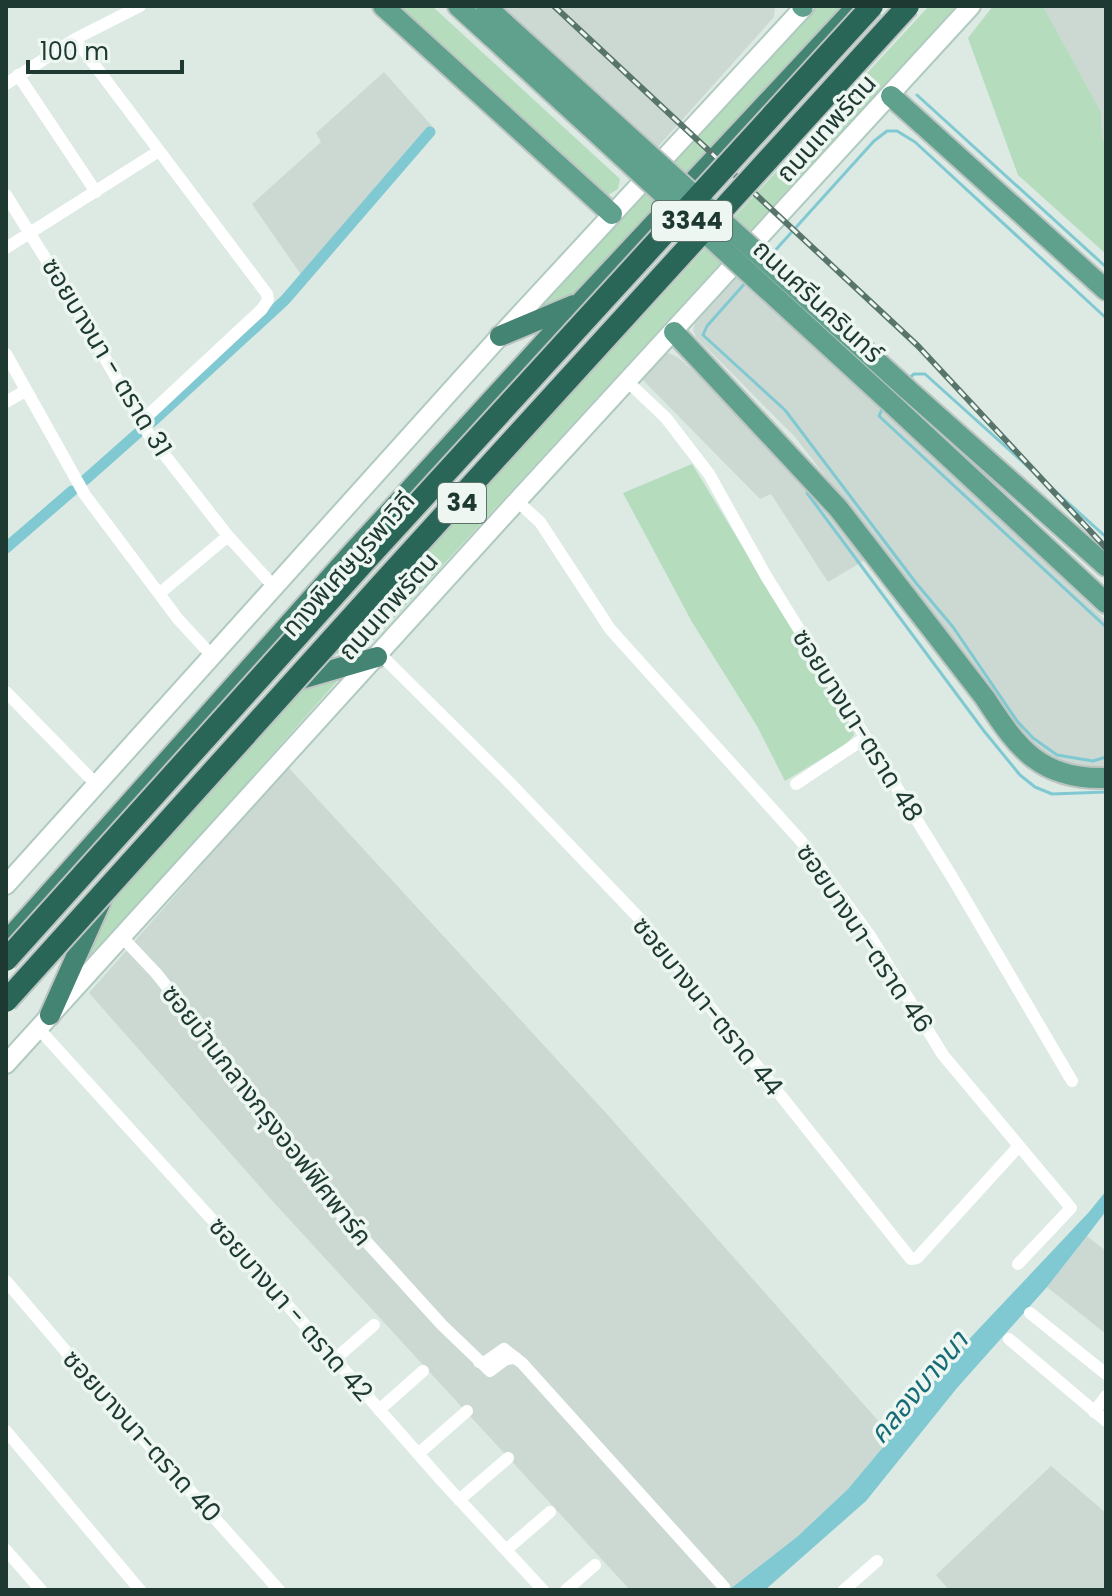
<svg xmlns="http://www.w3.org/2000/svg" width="1112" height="1596" viewBox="0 0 1112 1596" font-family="Poppins,'Noto Sans Thai',sans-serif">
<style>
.built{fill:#cbd9d2}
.green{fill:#b4dcbd}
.water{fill:#81c9d2}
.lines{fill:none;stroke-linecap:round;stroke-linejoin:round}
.stream{stroke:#81c9d2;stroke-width:3}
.canal{stroke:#81c9d2;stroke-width:11}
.secondary-casing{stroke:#afcabf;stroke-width:22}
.primary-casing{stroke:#bcc4c1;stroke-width:24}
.trunk-casing{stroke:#bcc4c1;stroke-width:24}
.minor{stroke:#fff;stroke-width:12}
.secondary{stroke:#fff;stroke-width:18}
.primary{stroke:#5fa18d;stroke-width:20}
.trunk{stroke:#448472;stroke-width:20}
.rail-casing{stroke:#58756c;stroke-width:6}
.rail{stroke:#edf6f1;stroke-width:3;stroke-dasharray:9;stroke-linecap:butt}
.primary-bridge-casing{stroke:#bcc4c1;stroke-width:24;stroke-linecap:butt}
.motorway-bridge-casing{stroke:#bcc4c1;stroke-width:26;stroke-linecap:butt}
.primary-bridge{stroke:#5fa18d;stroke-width:20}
.motorway-bridge{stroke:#296657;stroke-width:22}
.labels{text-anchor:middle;stroke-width:7;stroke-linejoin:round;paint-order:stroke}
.shield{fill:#edf6f1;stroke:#5c726b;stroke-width:2}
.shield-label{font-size:24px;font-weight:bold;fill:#1e3931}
.street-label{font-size:26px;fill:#1e3931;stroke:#edf6f1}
.water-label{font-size:28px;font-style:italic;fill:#166b77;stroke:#edf6f1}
</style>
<rect width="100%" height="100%" fill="#dceae3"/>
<path class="built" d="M499,6H775L774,17L656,149Z
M1043,6H1106V146L1102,137L1101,112Z
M384,72L432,126L302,276L252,204L321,142L316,133Z
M749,260L890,393L879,406L1035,551L1106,621V767H1070L1047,758L1032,744L795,437L696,337L693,330L695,323Z
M669,353L679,358L727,400L849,531L865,560L828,582L771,494L760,499L638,375L662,355Z
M288,767L606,1113L889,1433L884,1446L848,1489L798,1536L729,1590H630L277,1206L89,993Z
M1087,1236L1106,1251V1334L1047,1287Z
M1051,1466L1106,1513V1590H949L936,1575Z"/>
<path class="green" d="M396,6H432L620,179L618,189L608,195L596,193Z
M813,6H851L585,290L536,311Z
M929,6H957L375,639C361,651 351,655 332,653Z
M993,6H1043L1101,112L1102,137L1106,146V254L1018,175L968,38Z
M692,464L852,726L854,735L846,744L785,781L757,726L692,622L623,493Z
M340,675L339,679L205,830L74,973L99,911L308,680Z"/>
<path class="water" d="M1106,1191V1211L1087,1236L1047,1287L957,1388L866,1501L765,1590H729L798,1536L848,1489L884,1446L889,1433L902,1423L957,1352L1089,1212Z"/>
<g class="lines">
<path class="stream" d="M917,95L1106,267
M771,255L874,141L887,131H897L915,142L1106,318
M747,281L707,326L703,335L785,410L916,583L953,627L1017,721L1033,738L1057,755L1093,761L1106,757
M907,380L914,374H925L1106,537
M883,407L879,416L1106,627
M807,493L984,731L1020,775L1035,787L1052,794L1106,792"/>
<path class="canal" d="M152,422L285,300L430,132
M85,480L138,433
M6,548L72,491"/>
<defs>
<path id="secondary" d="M6,885L500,336L805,6
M6,1064L517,501L971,6"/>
<path id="primary" d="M383,6L612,214
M458,6L493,38
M486,6L505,24
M802,6L803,7
M891,96L1106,290
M674,332L838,508L985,698C1018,749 1041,780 1106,778
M906,388L1106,566
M892,404L1106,603"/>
<path id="trunk" d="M500,336L574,305
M301,679L377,657
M6,942L353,552L580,303L857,6
M50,1015L101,901"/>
</defs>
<use href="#secondary" class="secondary-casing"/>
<use href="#primary" class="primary-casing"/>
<use href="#trunk" class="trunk-casing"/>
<path class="minor" d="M75,39L267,294L268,300L262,309L142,421
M18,75L96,192
M6,84L75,39L140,6
M6,195L78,311L149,435L228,536L276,589
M6,248L159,151
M6,354L85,495L178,619L213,657
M628,382L666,418L709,474L766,576L952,877L1072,1081
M6,402L25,391
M517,501L540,522L610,629L801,841L870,936L943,1055L1071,1208L1018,1264
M160,593L228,536
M380,654L505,778L639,918L911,1259L917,1258L1018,1147
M6,692L97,785
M796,784L865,738
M121,936L156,973L282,1132L315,1185L442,1325L490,1371L506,1359L516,1358
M38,1028L217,1225L442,1481L543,1590
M6,1281L80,1368L279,1590
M1030,1313L1106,1374
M1009,1339L1106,1421
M335,1359L374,1325
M479,1362L484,1363L504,1349L522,1363L724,1587
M379,1410L423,1371
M1094,1412L1106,1396
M6,1431L140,1590
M418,1454L467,1411
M459,1500L508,1458
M6,1550L41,1590
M506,1550L550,1512
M566,1590L595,1565
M844,1590L877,1561"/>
<use href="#secondary" class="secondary"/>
<use href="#primary" class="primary"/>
<use href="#trunk" class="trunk"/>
<defs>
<path id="rail" d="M554,6L918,346L1106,548"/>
</defs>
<use href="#rail" class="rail-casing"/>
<use href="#rail" class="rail"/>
<defs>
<path id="primary-bridge" d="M505,24L906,388
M493,38L892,404"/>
<path id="motorway-bridge" d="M6,960L366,560L872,6
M6,1001L387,578L908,6"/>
</defs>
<use href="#primary-bridge" class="primary-bridge-casing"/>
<use href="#motorway-bridge" class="motorway-bridge-casing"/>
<use href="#primary-bridge" class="primary-bridge"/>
<use href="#motorway-bridge" class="motorway-bridge"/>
</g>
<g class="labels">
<g class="shield">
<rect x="652" y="201" width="80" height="40" rx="6"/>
<rect x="438" y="483" width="48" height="40" rx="6"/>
</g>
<g class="shield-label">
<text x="692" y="229">3344</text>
<text x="462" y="511">34</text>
</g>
<g class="street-label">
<text transform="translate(826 128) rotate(-48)" y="9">ถนนเทพรัตน</text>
<text transform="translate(818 301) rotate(43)" y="9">ถนนศรีนครินทร์</text>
<text transform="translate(107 357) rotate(59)" y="9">ซอยบางนา - ตราด 31</text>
<text transform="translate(348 564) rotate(-48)" y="9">ทางพิเศษบูรพาวิถี</text>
<text transform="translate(388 606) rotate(-48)" y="9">ถนนเทพรัตน</text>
<text transform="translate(858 725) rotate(58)" y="9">ซอยบางนา-ตราด 48</text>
<text transform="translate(865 938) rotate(56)" y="9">ซอยบางนา-ตราด 46</text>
<text transform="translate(708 1006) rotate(51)" y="9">ซอยบางนา-ตราด 44</text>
<text transform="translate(267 1115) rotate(52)" y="9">ซอยบ้านกลางกรุงออฟฟิศพาร์ค</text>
<text transform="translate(291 1309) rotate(49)" y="9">ซอยบางนา - ตราด 42</text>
<text transform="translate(142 1436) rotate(48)" y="9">ซอยบางนา-ตราด 40</text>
</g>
<g class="water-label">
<text transform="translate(918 1387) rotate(-50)" y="10">คลองบางนา</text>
</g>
</g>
<rect width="1112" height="1596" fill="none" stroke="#1e3931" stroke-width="16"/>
<path d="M28 60v12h154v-12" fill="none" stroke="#1e3931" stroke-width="4"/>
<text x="40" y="60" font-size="24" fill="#1e3931" stroke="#edf6f1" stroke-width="6" paint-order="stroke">100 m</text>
</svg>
